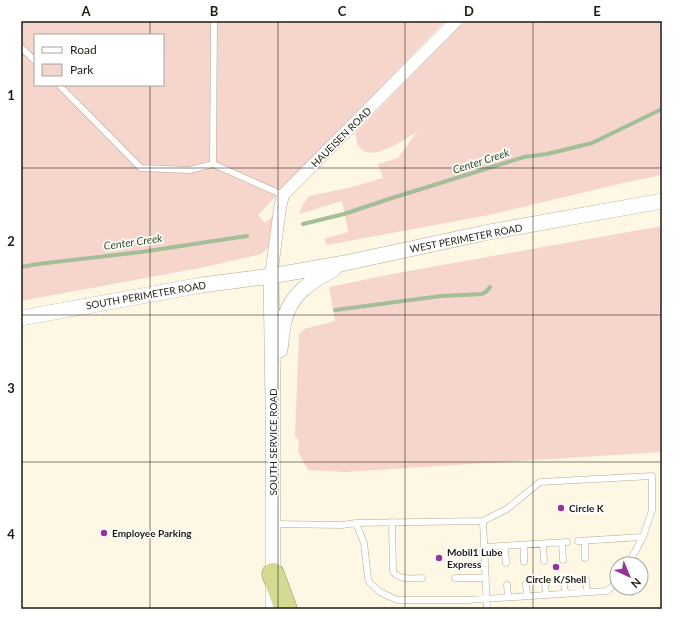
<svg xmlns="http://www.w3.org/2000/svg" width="683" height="630" viewBox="0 0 683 630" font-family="Lato,sans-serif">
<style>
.green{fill:#f6d6cc;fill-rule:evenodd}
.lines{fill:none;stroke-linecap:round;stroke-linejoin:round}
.stream{stroke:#a3be98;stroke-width:4}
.service-casing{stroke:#b3aa94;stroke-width:7}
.minor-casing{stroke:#b3aa94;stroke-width:13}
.tertiary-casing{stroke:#b3aa94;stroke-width:16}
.motorway-casing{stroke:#959766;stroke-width:23}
.service{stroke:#fff;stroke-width:6}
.minor{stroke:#fff;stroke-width:12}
.tertiary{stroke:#fff;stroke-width:15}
.motorway{stroke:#d4da92;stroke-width:22}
.grid{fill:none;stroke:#1f1b13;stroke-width:1;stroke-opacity:0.55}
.poi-dot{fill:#97349b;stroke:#fff;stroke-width:1.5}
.labels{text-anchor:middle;stroke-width:3.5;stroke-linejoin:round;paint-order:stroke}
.street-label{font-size:10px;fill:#1f1b13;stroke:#fff}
.poi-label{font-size:10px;font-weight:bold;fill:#1f1b13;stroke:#fff;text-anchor:start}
.water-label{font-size:11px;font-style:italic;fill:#2d501b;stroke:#fff}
.neatline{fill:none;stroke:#1f1b13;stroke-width:1.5}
.grid-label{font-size:13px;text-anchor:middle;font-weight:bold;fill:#1f1b13}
</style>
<rect width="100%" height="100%" fill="#fef7e4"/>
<path class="green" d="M21,21H445L258,215L265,223L273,216L269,247L261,254L200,268L21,301ZM35,35H163V85H35Z
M465,21H662V175L627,182L489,215L327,245L324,239L348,232L342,201L299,214L303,204L309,196L348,188L383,178L378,164L398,158L417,132C405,138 370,166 358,145C357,142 356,137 355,133Z
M662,226V452L345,472L308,470L298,452L299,442L295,435L299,334L304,329L335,321L329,287L397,273Z"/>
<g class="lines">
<path class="stream" d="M303,224L344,214L392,198L524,157L547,154L592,143L662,109
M21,267L38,264L141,252L247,236
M335,310L441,296L482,294L487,291L490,287"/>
<defs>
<path id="service" d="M214,21L213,164L283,195
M21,47L35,61
M59,85L141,168L190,170L213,164
M483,521L507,509L540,482L652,476V510L643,537L635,552
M392,522L393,571C399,581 412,578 422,578
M356,523L364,543L368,578L370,583L380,592L397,600H468L607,591L617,582
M273,524L342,525L356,523L483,521L487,609
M578,541L643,537
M585,541V558
M562,543L563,560
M543,544L544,561
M524,545V562
M505,546L506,563
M485,547L567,542
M628,564L636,550
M455,578H486
M586,580L587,592
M564,582L565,594
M545,583L546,595
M526,584L527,596
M507,585L508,597"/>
<path id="minor" d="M271,276L280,208L283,195L456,21"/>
<path id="tertiary" d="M271,276L273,401V609
M21,318L202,285L271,276L345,263L484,233L662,201
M280,350C281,341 282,331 284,322C289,295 311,281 334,269"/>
<path id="motorway" d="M273,574L286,609"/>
</defs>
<use href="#service" class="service-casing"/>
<use href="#minor" class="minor-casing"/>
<use href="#tertiary" class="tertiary-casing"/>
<use href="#motorway" class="motorway-casing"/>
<use href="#service" class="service"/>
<use href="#minor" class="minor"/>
<use href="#tertiary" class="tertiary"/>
<use href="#motorway" class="motorway"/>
</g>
<path class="grid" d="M150,21V35M278,21V609M405,21V609M533,21V609M150,85V609M21,168H662M21,315H662M21,462H662"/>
<g class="poi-dot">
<circle cx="561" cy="508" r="4"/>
<circle cx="104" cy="533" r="4"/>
<circle cx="439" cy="558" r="4"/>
<circle cx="556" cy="567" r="4"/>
</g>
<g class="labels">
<g class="street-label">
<text transform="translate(341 137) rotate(-45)" y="4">HAUEISEN ROAD</text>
<text transform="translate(466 238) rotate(-11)" y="4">WEST PERIMETER ROAD</text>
<text transform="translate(146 295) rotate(-10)" y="4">SOUTH PERIMETER ROAD</text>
<text transform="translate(273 442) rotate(-90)" y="4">SOUTH SERVICE ROAD</text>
</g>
<g class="poi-label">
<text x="569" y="512">Circle K</text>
<text x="112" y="537">Employee Parking</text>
<text x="447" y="556">Mobil1 Lube<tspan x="447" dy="12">Express</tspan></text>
<text x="556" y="583" text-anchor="middle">Circle K/Shell</text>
</g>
<g class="water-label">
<text transform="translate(481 161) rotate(-18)" y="4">Center Creek</text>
<text transform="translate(133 242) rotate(-8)" y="4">Center Creek</text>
</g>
</g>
<rect width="683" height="630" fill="none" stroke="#ffffff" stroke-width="44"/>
<rect x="34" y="34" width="130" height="52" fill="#ffffff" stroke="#a5a4a1"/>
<rect x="42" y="47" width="20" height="6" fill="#ffffff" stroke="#a5a4a1"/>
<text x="70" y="54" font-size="12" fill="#1f1b13">Road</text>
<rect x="42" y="64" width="20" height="12" fill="#f6d6cc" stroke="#a5a4a1"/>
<text x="70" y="74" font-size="12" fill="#1f1b13">Park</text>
<g transform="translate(629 576) rotate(136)"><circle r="19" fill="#ffffff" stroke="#a5a4a1"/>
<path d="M0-3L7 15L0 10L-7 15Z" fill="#97349b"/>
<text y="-6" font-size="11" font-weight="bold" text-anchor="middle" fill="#1f1b13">N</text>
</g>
<rect x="22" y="22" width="639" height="586" class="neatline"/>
<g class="grid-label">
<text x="86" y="16">A</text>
<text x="214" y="16">B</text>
<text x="342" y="16">C</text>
<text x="469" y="16">D</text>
<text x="597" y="16">E</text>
<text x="11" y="100">1</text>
<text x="11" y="246">2</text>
<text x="11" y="393">3</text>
<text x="11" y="539">4</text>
</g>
</svg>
